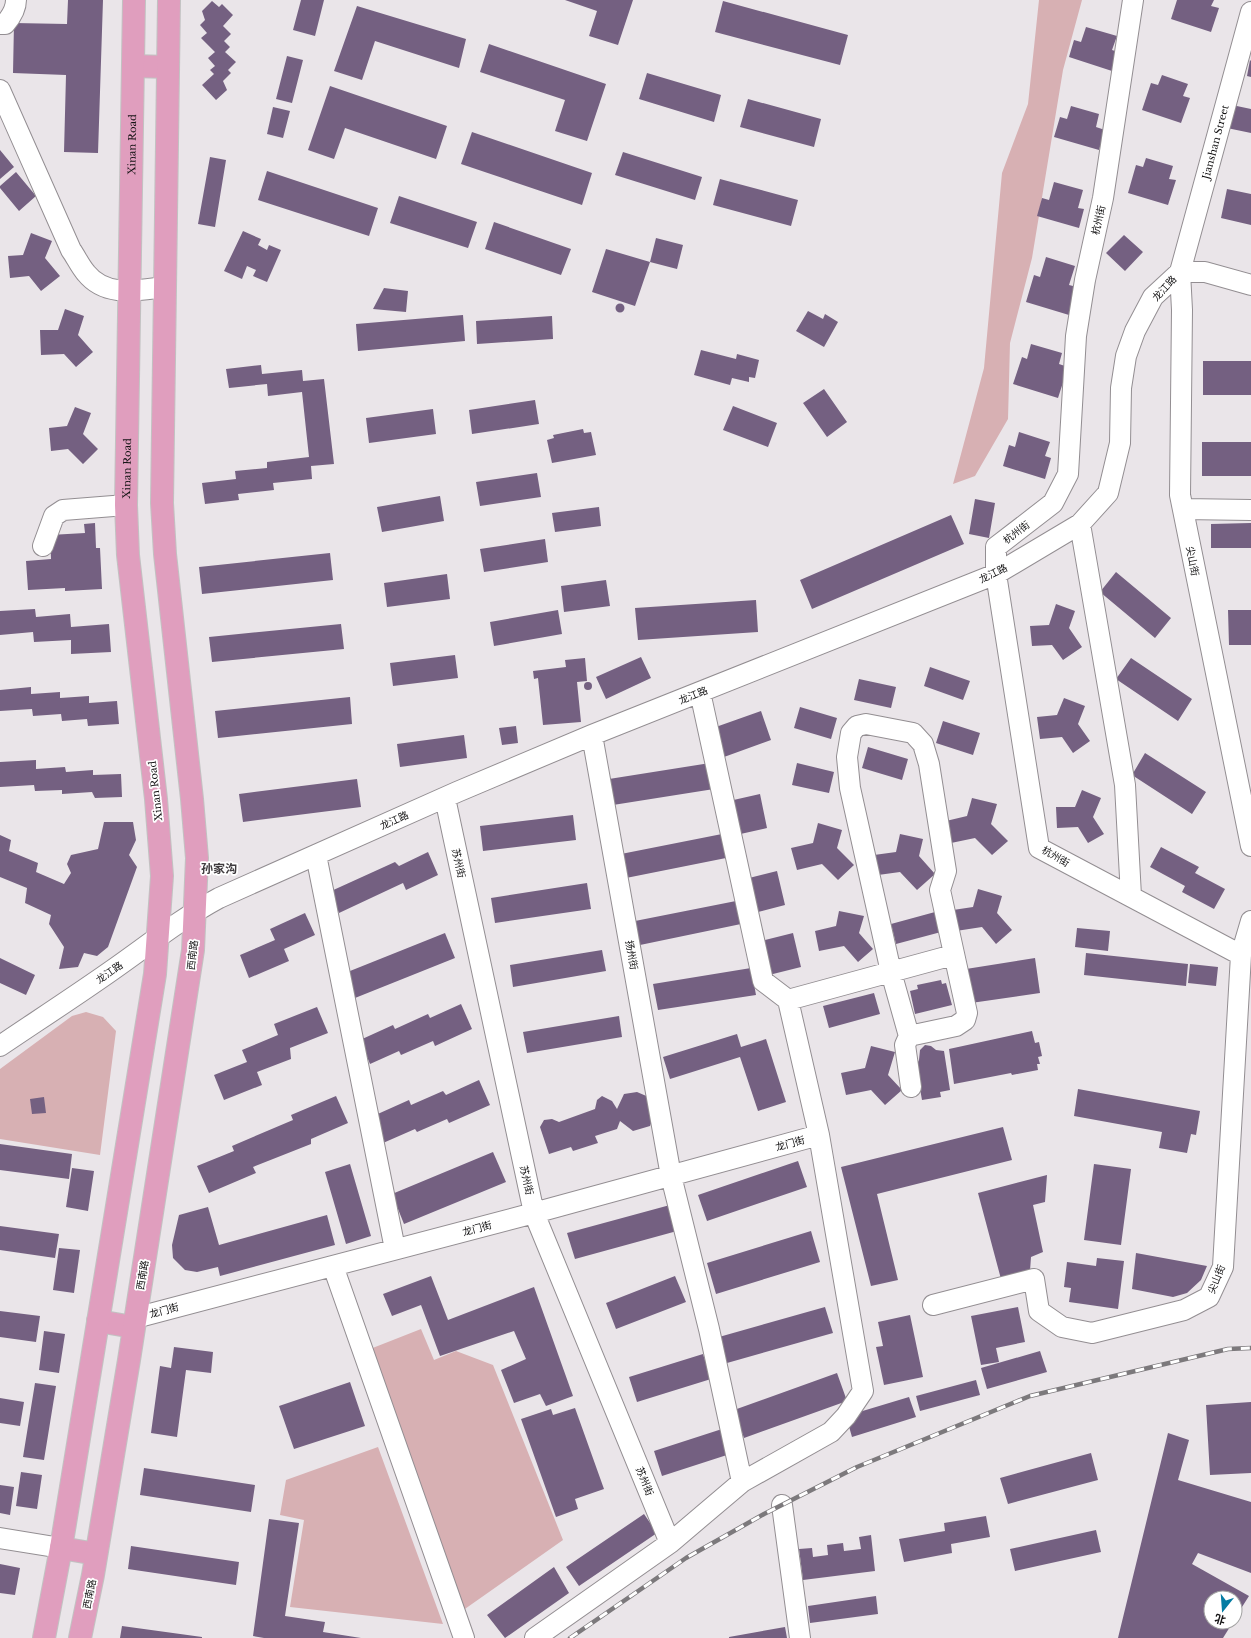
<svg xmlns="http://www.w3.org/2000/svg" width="1251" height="1638" viewBox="0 0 1251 1638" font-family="'Libre Baskerville','Noto Sans SC',serif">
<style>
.green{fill:#d7b0b3}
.building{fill:#746081}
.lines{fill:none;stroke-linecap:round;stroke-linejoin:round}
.minor-casing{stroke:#938e92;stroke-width:22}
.major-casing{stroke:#c2c2c2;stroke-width:24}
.minor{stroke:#fff;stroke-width:20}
.major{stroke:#e09ebe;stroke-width:22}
.rail-casing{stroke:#7c797c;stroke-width:4.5}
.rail{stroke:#fff;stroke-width:3;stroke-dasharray:9;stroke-linecap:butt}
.labels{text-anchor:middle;stroke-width:3.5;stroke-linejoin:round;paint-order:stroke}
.street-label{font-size:10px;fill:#141314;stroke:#fff}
.quarter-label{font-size:12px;font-weight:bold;fill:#3f3b3e;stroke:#fff}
</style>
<rect width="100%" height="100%" fill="#eae5e9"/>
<path class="green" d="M1039,0H1082L1063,70L1032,258L1010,343L1008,419L975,476L953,484L984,368L1002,173L1028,104Z
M86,1012L103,1017L116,1031L100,1155L0,1139V1069L72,1016Z
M421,1329L434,1360L456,1351L493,1365L563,1540L462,1611L365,1351Z
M378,1447L443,1624L290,1607L304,1520L280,1515L286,1480Z"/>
<path class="building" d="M68,0H103L98,153L64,152L66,75L13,73L14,23L67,24Z
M301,0H324L315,36L293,30Z
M565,0H633L618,45L589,36L597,11Z
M1177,0H1214L1211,6L1219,8L1211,32L1171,19Z
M212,1L219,7L222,4L233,15L223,26L231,34L224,41L230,47L225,52L236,62L228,70L231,73L223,81L227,90L216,100L202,85L214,74L210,70L215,66L208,58L215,52L201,38L207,33L200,25L205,20L202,11Z
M723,1L848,35L840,65L715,32Z
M357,6L466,39L459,68L375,41L362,80L334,71Z
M1086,27L1117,36L1112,50L1118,52L1112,71L1069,57L1074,40L1081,42Z
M489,44L606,84L587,141L555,131L565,100L480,72Z
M287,56L303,60L292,103L276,99Z
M1250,60L1251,61V77L1247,76Z
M647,73L721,95L714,122L639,99Z
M1162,75L1188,84L1183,96L1190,98L1181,123L1142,110L1151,83L1158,85Z
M330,86L447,126L436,159L345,128L334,159L308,150Z
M748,99L821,119L814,147L740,127Z
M1232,105L1251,109V133L1227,128Z
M1071,106L1099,114L1096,127L1105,130L1099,150L1054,137L1060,117L1067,119Z
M273,107L290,111L283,138L267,134Z
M472,132L592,173L582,205L461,164Z
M0,150L14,167L0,179Z
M623,152L702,177L695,200L615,175Z
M210,157L226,160L215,227L198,224Z
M1146,158L1173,166L1169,179L1176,180L1168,205L1128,193L1136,165L1143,167Z
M267,171L378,208L369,236L258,200Z
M16,172L36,196L19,211L0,188V186Z
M720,179L798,200L791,226L713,205Z
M1054,182L1083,190L1078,208L1084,209L1079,228L1037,216L1042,198L1049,200Z
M1227,189L1251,194V225L1221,218Z
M399,196L477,222L468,248L390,223Z
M494,222L571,249L561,275L485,249Z
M243,231L261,239L258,245L267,250L269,245L281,250L267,282L253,276L256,270L247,266L242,279L224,271Z
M31,233L52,241L45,258L60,276L41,291L29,276L10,278L8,256L23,255Z
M1124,235L1143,252L1125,271L1106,253Z
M656,238L683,245L677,269L650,262Z
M606,249L650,262L635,306L592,292Z
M1046,257L1075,266L1069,285L1077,287L1069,315L1026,302L1034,275L1040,277Z
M384,288L408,291L406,312L373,309Z
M615.5 308a4.5 4.5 0 1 1 9 0a4.5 4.5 0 1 1-9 0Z
M65,309L84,316L78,335L93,352L76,367L64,354L41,355L40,330H58Z
M808,311L823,319L825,314L838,322L824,347L796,331Z
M463,315L465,341L358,351L356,324Z
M552,316L553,339L477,344L476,321Z
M1031,344L1062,353L1059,364L1068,367L1058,398L1013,384L1022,357L1027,359Z
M701,350L736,359L737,354L759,360L755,378L749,377V382L732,378L730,385L694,375Z
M1203,361H1251V395H1203Z
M261,365L262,374L302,370L303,381L324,379L334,464L311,466L312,479L273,483L274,490L238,494L239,500L205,504L202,483L236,479L235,471L267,468V462L309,457L302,392L268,396L267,384L229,388L226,369Z
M824,389L847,422L827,437L803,403Z
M535,400L539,424L472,434L469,410Z
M733,406L777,423L768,447L723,430Z
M75,407L91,413L83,434L98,449L83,464L68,449L51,451L49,428L67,426Z
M433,409L436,434L369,443L366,418Z
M583,429L584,433L591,432L596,455L552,463L547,440L554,438L553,435Z
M1019,432L1050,442L1045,456L1051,458L1045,479L1003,466L1009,445L1015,447Z
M1202,442H1251V476H1202Z
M537,473L541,497L480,506L476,482Z
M440,496L444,521L382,532L377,507Z
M975,499L995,503L989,538L969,534Z
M599,507L601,526L555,532L552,513Z
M951,515L964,544L812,609L800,580Z
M95,523L96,548H100L102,589L65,591V588L28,590L26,561L51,559L50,535L85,533L84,524Z
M1251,523V548H1211V524Z
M545,539L548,562L484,572L480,549Z
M330,553L333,580L202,594L199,567Z
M1116,572L1171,618L1155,638L1100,592Z
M447,574L450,599L387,607L384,583Z
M606,580L610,606L564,612L561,586Z
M756,600L758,632L638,640L635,608Z
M1056,604L1075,611L1069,628L1082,647L1063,660L1052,645L1032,646L1030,626L1049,625Z
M35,609L36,617L70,614L71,627L109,624L111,652L71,654V640L34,642L33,632L0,635V611Z
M558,610L562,634L494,646L490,622Z
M1228,610H1251V645H1229Z
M341,624L344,649L212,662L209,637Z
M455,655L458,678L393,686L390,663Z
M641,657L651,678L606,699L596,677Z
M585,658L587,681L577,682L581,722L543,725L538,678L534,679L533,671L566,667L565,660Z
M1131,658L1192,699L1178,721L1116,679Z
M930,667L970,681L963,700L924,686Z
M859,679L896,687L891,708L854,700Z
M584 686a4 4 0 1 1 8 0a4 4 0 1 1-8 0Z
M31,687V694L60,692V698L89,696V703L117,701L119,724L88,726L87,719L62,721L61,714L33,716L32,709L0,711V690Z
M350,697L352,724L218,738L215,711Z
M1064,698L1085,706L1078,724L1090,741L1073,753L1062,737L1040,739L1037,717L1057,715Z
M800,707L837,718L831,739L794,728Z
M761,711L771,740L724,757L713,728Z
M943,721L980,733L973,755L936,743Z
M516,726L518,743L502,745L499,728Z
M464,735L467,758L400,767L397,744Z
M868,747L908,759L902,780L862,768Z
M1145,753L1206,792L1192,814L1132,775Z
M36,760V769L65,767L66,772L93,770V775L121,774L122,797L95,798L92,792L62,794V790L35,791L34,785L0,787V762Z
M710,763L714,789L613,805L609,779Z
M797,763L834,772L829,793L792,785Z
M357,779L361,807L243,822L239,794Z
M1082,790L1101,798L1093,817L1104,834L1088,843L1078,827L1057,828L1056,807H1075Z
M760,794L767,828L736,835L729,801Z
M972,798L997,804L991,824L1008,841L992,855L975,838L951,843L946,821L967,816Z
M573,815L576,840L483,851L480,826Z
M104,822H133L136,840L129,855L137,867L108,947L97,956L84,953L78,967L59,969L64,947L49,924L51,915L25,903L27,888L0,877V835L11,840L9,851L38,863L36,872L64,884L71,873L67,864L71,855L98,849Z
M818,823L842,830L837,848L854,865L838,880L822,864L797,870L791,848L813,843Z
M722,834L726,858L626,878L621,854Z
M900,834L923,839L919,856L935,874L917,890L900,872L878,875L874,855L896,852Z
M1161,847L1199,867L1195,873L1225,889L1214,909L1182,892L1185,886L1150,867Z
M428,852L438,875L406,890L403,883L339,913L329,892L395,862L399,866Z
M777,871L785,905L754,913L745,879Z
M587,883L591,909L495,923L491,898Z
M978,889L1002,896L997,913L1012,930L996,944L982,927L956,931L953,910L973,907Z
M736,901L741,924L640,945L635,921Z
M839,911L864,916L859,933L873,949L858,962L844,946L819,951L815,931L836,926Z
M935,912L941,932L896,944L891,924Z
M305,913L315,935L284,949L289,961L249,978L240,955L275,940L270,929Z
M1077,928L1110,931L1108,951L1075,947Z
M445,933L455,958L355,998L345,973Z
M793,933L801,967L769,975L761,941Z
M602,950L606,971L513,987L510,965Z
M1086,953L1188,964L1186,986L1084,975Z
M0,958L35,975L26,995L0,983Z
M1035,958L1040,993L971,1003L966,969Z
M1190,964L1218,967L1216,986L1188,983Z
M751,968L756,995L658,1010L653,984Z
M941,980L942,984L946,983L952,1005L915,1014L910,991L918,989L917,985Z
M874,993L880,1014L829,1028L823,1006Z
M461,1004L472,1029L435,1046L433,1041L401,1055L399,1051L370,1064L360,1040L393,1025L395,1029L428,1014L430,1018Z
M317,1007L328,1033L290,1048L291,1059L257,1072L262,1085L224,1100L214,1075L247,1062L242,1050L278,1035L274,1024Z
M619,1016L622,1037L527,1053L523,1032Z
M1032,1031L1035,1043L1039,1042L1042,1056L1038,1057L1040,1064H1037L1038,1070L1012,1075L1011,1073L954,1084L949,1049Z
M737,1034L741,1047L766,1039L786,1102L758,1111L740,1057L670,1079L663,1057Z
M925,1045L931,1046L936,1050L944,1051L950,1090L940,1092L941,1097L922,1100L916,1066L919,1060L920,1050Z
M871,1046L895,1052L888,1075L902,1090L885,1105L871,1090L846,1095L841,1073L865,1068Z
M479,1080L490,1105L449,1123L447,1119L417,1132L415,1129L383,1143L371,1117L409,1100L411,1105L443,1091L446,1095Z
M1078,1089L1200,1111L1196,1135L1191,1134L1187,1153L1159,1148L1162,1132L1074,1116Z
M637,1092L651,1098L655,1113L650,1126L633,1131L620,1121L617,1129L595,1136L598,1143L573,1151L571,1147L549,1154L540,1127L544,1120L552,1119L559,1122L595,1109L597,1100L602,1096L612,1101L617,1109L624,1094Z
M336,1096L348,1123L311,1139V1144L253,1167L256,1173L209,1193L197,1166L234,1151L232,1146L293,1120L291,1115Z
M44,1097L46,1113L32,1114L30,1099Z
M1003,1127L1012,1160L877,1194L898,1280L871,1286L841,1167Z
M0,1144L72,1154L69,1179L0,1170Z
M493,1152L506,1182L404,1224L392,1194Z
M798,1161L807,1187L707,1221L698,1195Z
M350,1164L371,1236L346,1244L325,1172Z
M1094,1164L1131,1169L1121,1245L1084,1240Z
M72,1168L94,1171L88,1211L66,1207Z
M1047,1175L1045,1202L1033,1205L1043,1252L1031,1257L1030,1271L1001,1279L978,1193Z
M670,1205L677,1231L575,1259L567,1233Z
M208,1207L219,1245L327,1215L335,1245L220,1276L218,1267L197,1272L185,1270L173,1258L172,1245L179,1215Z
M0,1226L59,1234L55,1258L0,1250Z
M811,1231L820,1262L716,1294L707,1263Z
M59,1248L80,1250L74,1293L53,1290Z
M1136,1253L1207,1266L1201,1280L1187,1293L1173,1297L1132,1289Z
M1097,1258L1124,1261L1118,1309L1069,1302L1071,1288L1064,1287L1067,1262L1096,1266Z
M431,1276L448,1320L534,1287L573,1396L546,1406L540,1394L514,1403L501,1370L526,1359L514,1331L440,1356L421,1305L392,1316L383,1294Z
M675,1276L686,1302L616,1329L606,1303Z
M825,1307L833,1333L727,1363L719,1337Z
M1018,1307L1025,1342L996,1348L999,1362L981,1365L971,1316Z
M0,1311L40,1316L36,1342L0,1337Z
M910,1315L923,1377L884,1385L876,1347L883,1346L878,1322Z
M44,1331L65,1334L59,1373L39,1370Z
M174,1347L213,1352L211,1373L186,1370L177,1437L151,1433L160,1366L171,1368Z
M1040,1351L1047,1372L987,1389L981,1368Z
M703,1354L711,1379L637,1402L629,1377Z
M837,1373L847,1401L744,1438L734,1410Z
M976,1380L980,1395L920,1411L916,1396Z
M350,1382L365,1426L294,1449L279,1406Z
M35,1383L56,1386L44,1460L23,1457Z
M909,1397L916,1417L852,1437L846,1416Z
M0,1398L24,1402L20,1426L0,1423Z
M1251,1402V1473L1210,1475L1206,1405Z
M575,1408L604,1489L575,1499L578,1509L556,1517L521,1419L551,1409L553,1415Z
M722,1429L730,1454L662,1476L654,1451Z
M1168,1433L1189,1440L1178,1480L1251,1502V1573L1198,1553L1192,1564L1249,1596L1235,1618V1598H1211V1622H1233L1223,1638H1118Z
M1091,1453L1098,1480L1008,1504L1000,1478Z
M144,1468L255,1485L251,1512L140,1495Z
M21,1472L42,1475L37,1509L16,1506Z
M0,1485L14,1487L10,1515L0,1513Z
M644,1514L657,1533L579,1586L566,1567Z
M986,1516L990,1537L951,1544L952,1553L904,1562L899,1539L945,1531L944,1523Z
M269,1519L299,1523L285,1616L325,1622L323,1632L361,1638H264L253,1636Z
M1096,1530L1101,1552L1015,1571L1010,1549Z
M871,1535L875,1571L803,1580L799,1549L812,1548L813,1557L828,1555L827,1545L843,1543L844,1551L861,1549L859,1537Z
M131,1546L239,1562L236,1585L128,1569Z
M0,1564L20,1568L15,1595L0,1593Z
M554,1567L569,1593L505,1638L487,1615Z
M876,1596L878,1614L810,1623L808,1606Z
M122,1626L202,1637V1638H120Z
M785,1627L787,1638H729V1637Z"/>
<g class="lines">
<defs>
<path id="minor" d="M1133,0L1103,198L1085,280L1076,336L1068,474L1053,503L996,547V574L1039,848L1241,955
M1251,12L1180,272L1182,310L1180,495L1251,846
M0,24H5C11,17 16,9 16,0
M0,90L71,250C76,257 80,266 86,273C106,298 138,290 165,287
M1183,509L1251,510
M1080,524L1125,785L1131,896
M43,546L54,516L63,510L126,505
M592,735L671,1176L709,1329L742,1482
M445,798L534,1213L670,1543
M316,855L395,1249
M788,1000L953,955
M909,1036L956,1026L965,1020L967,1013L940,890L946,871L929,764L923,744L913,733L866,724L857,726L851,733L847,757L850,788L891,972L909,1036L905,1045L911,1087
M0,1046C37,1021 74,997 111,971C147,946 180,919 219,898L457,792L592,735L996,574L1080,524L1108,493L1120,443L1121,388L1126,356L1135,331L1153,297L1180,272H1205L1251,285
M333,1266L464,1638
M933,1305L1034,1279L1039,1311L1062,1327L1092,1333L1184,1310L1209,1297L1223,1267L1241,955L1251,921
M135,1318L534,1213L819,1135
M782,1505L800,1638
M0,1538L61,1548
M535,1638L670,1543L742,1482L831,1432L846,1416L863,1391L819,1135L788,1000L763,981L700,692"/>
<g id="major">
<path d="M133,66L168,67"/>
<path d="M98,1321L133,1327"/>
<path d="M61,1548L96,1554"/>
<path id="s1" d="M44,1638L61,1548L155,974L162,876L156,799L128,555L126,505L134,0"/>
<path d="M80,1638L93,1575L129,1360L193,950L197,858L192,799L165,554L162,503L169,0"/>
</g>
</defs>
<use href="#minor" class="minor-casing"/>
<use href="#major" class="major-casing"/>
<use href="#minor" class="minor"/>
<use href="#major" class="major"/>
<defs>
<path id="rail" d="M570,1638L686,1558L764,1514L857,1467L1030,1396L1228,1349L1251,1348"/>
</defs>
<use href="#rail" class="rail-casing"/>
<use href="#rail" class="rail"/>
</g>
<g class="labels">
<g class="street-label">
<text transform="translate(1215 142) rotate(-75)" y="4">Jianshan Street</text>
<text dy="4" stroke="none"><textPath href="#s1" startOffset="1505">Xinan Road</textPath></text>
<text transform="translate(1098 220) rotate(-77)" y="4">杭州街</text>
<text transform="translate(1164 288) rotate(-47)" y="4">龙江路</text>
<text dy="4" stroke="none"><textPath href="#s1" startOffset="1181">Xinan Road</textPath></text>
<text transform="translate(1016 532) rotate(-37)" y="4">杭州街</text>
<text transform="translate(1193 561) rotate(79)" y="4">尖山街</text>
<text transform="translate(993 573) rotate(-26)" y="4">龙江路</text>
<text transform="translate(693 695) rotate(-22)" y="4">龙江路</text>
<text transform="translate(155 791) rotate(-96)" y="4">Xinan Road</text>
<text transform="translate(394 820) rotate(-24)" y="4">龙江路</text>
<text transform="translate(1056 856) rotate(30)" y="4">杭州街</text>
<text transform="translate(459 863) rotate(78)" y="4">苏州街</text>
<text transform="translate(192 955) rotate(-83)" y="4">西南路</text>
<text transform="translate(632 955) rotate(80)" y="4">扬州街</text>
<text transform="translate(109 972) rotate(-35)" y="4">龙江路</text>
<text transform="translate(790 1143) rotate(-15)" y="4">龙门街</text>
<text transform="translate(527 1180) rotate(78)" y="4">苏州街</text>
<text transform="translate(477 1228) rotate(-15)" y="4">龙门街</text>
<text transform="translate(142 1275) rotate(-81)" y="4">西南路</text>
<text transform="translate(1216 1279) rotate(-68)" y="4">尖山街</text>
<text transform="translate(164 1310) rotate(-15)" y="4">龙门街</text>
<text transform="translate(645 1481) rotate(68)" y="4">苏州街</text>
<text transform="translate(89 1594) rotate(-79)" y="4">西南路</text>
</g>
<g class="quarter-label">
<text x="219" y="873">孙家沟</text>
</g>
</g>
<g transform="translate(1223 1610) rotate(197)"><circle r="19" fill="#ffffff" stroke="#a1a1a1"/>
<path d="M0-3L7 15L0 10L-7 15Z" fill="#047ca3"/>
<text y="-6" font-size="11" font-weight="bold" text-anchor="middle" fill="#141314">北</text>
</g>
</svg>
